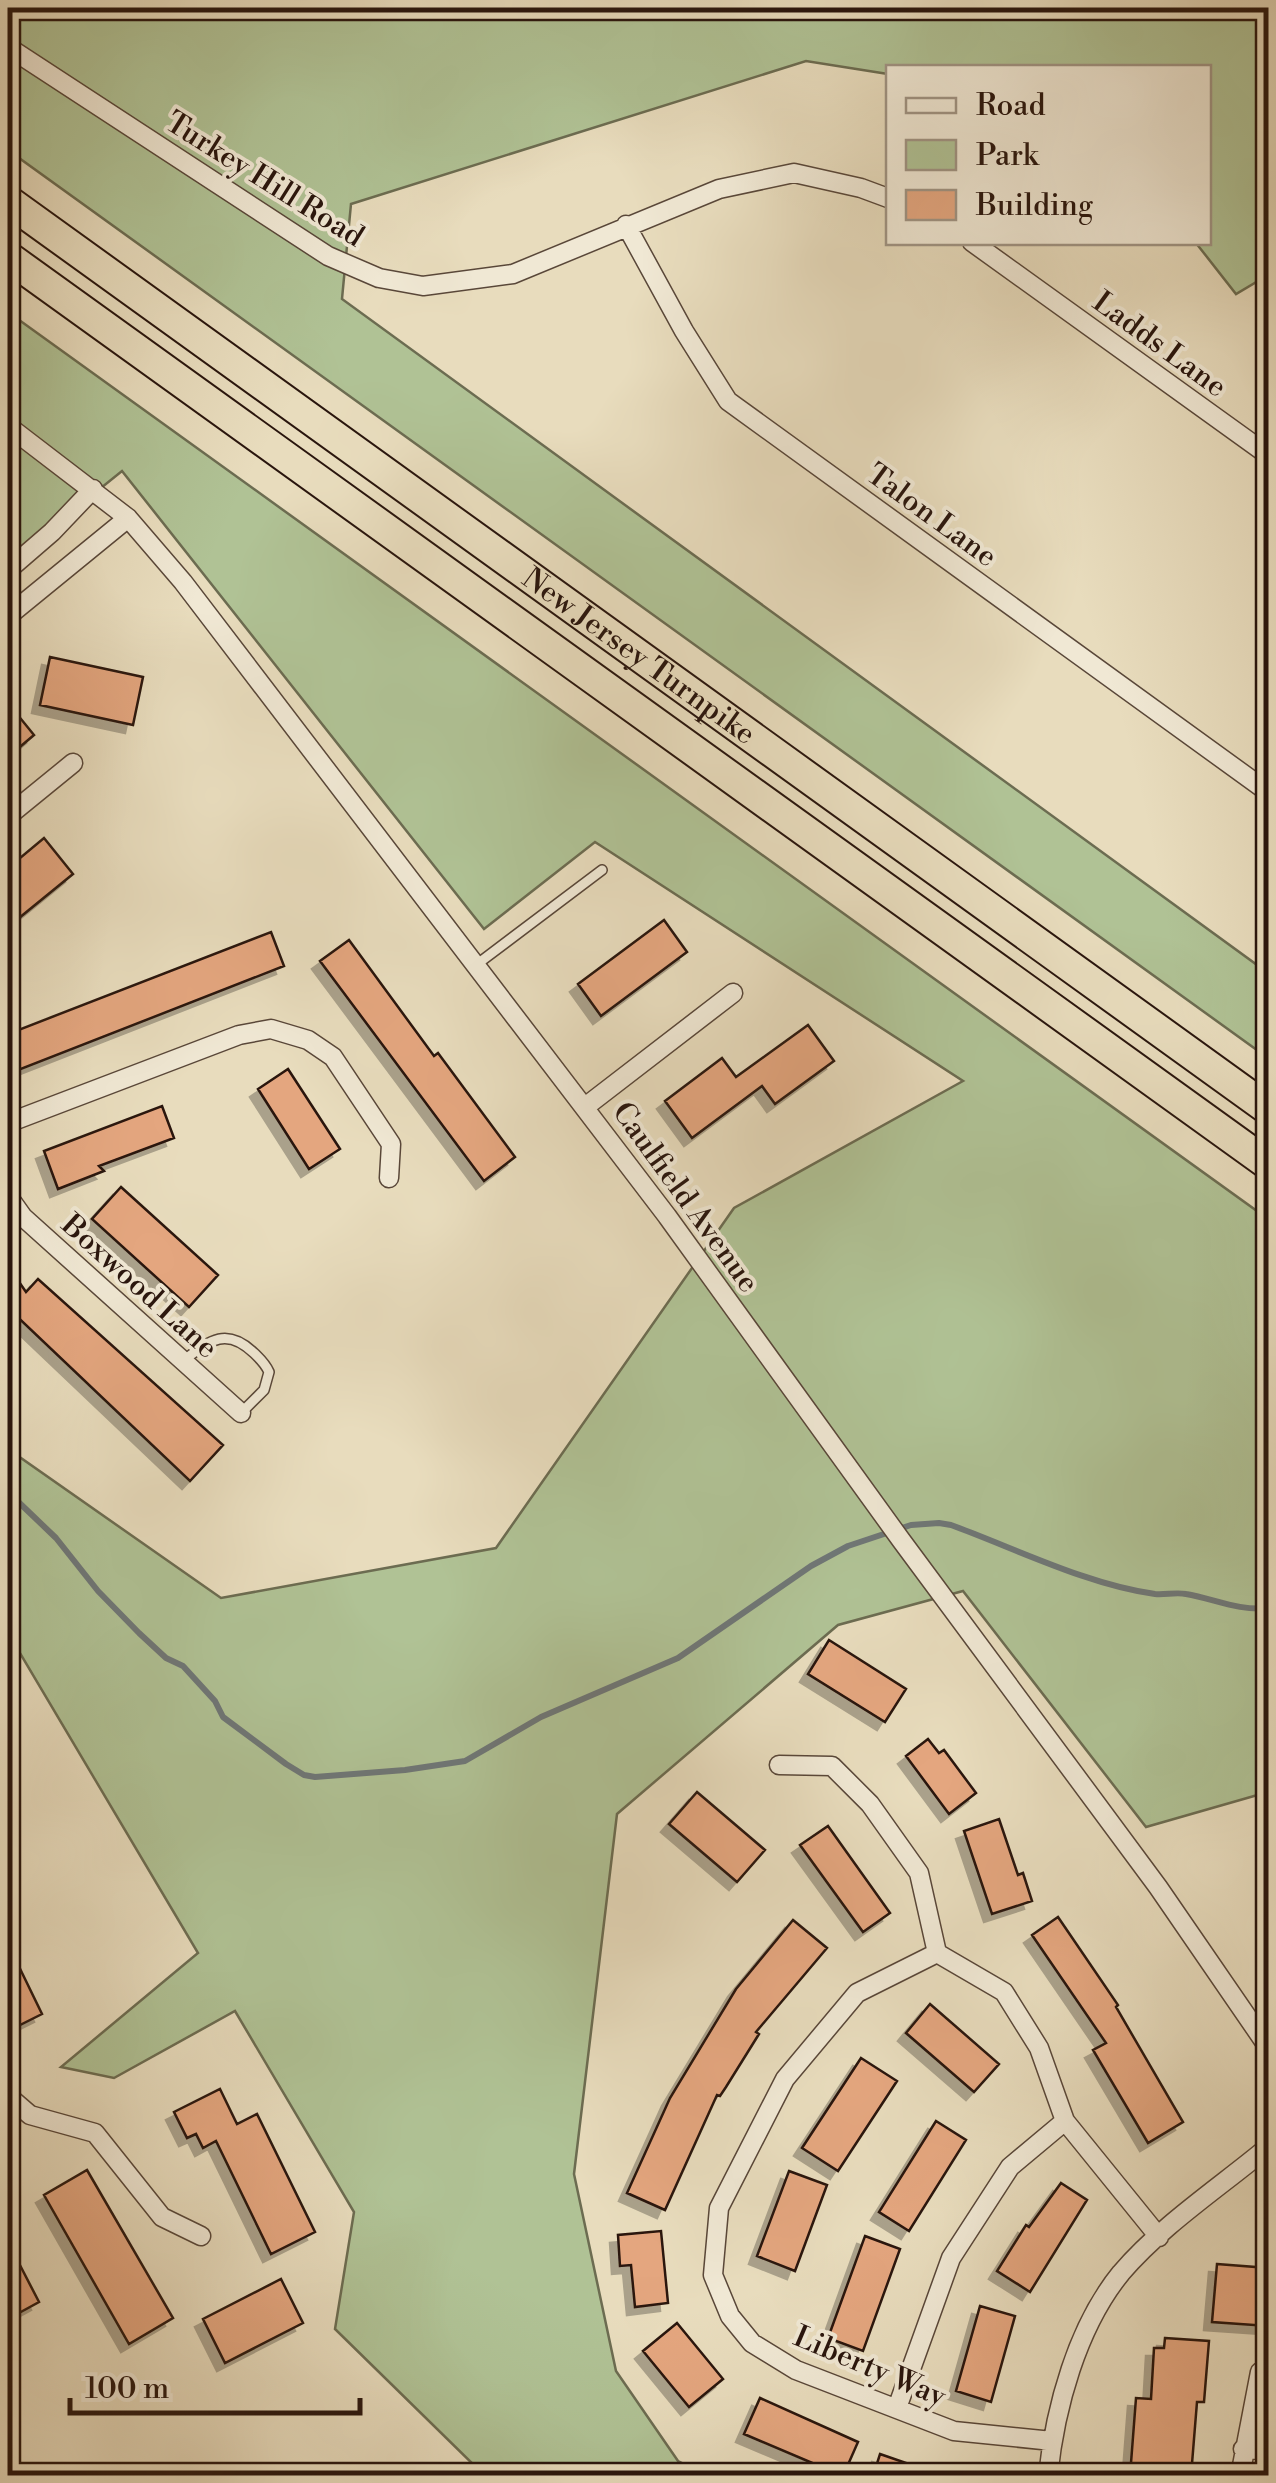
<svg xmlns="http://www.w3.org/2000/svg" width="1276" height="2483" viewBox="0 0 1276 2483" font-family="'Libre Bodoni',serif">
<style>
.green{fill:#b0c295;stroke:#6c6c51;stroke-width:2.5}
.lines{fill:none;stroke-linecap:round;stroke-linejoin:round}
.stream{stroke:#6f7777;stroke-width:6}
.building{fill:#e4a67f;stroke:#29150d;stroke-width:2.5;filter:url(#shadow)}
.lane-casing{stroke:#594739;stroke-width:12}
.street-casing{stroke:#594739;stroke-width:21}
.highway-casing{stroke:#29150d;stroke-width:34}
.lane{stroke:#f0e8d4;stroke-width:9}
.street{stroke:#f0e8d4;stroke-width:18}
.highway{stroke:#e8dcbd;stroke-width:30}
.labels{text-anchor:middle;stroke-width:8;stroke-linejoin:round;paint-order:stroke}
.street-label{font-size:30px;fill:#29150d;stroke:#f0e8d4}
</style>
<defs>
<filter id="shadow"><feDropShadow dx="-8" dy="8" stdDeviation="0" flood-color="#0004"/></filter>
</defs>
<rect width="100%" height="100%" fill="#e8dcbd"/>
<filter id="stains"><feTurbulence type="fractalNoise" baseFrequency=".002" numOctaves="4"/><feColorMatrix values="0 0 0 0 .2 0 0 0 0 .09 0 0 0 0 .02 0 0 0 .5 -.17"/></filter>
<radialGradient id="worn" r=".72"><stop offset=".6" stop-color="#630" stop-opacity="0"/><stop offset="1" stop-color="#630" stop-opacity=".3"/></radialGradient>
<path class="green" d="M8,8H1268V275L1236,294L1196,243L1208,242V68H888V74L806,61L351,204L342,299L1268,973V1058L8,150Z
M8,312L1268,1219V1792L1146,1827L963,1591L838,1625L617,1814L574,2174L616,2371L678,2461L706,2475H484L335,2329L354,2212L235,2011L114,2078L61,2067L198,1953L8,1633V1449L221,1598L496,1548L734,1208L963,1081L595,842L484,929L122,471L8,563Z"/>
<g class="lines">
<path class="stream" d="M8,1492L56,1538L98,1591L139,1633L166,1658L183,1666L215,1701L223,1717L286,1764L304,1775L315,1777L405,1770L465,1761L541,1717L678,1658L811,1566L848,1546L911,1525L939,1523L951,1525C1014,1548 1088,1585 1155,1594C1165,1595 1176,1592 1186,1594C1215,1599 1238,1611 1268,1608"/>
</g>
<path class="building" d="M50,657L143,677L133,725L40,705Z
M8,703L34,735L8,757Z
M44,838L73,874L8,927V868Z
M664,920L687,952L601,1016L578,984Z
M271,932L284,966L8,1074V1034Z
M349,940L434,1056L438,1053L515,1157L484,1181L320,961Z
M808,1025L834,1061L775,1104L762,1086L692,1138L665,1101L722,1058L736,1077Z
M288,1069L340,1149L309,1169L258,1089Z
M162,1106L174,1138L99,1166L104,1171L58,1189L44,1151Z
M121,1187L218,1275L189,1307L92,1219Z
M8,1266L26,1292L38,1279L223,1445L190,1481L8,1308Z
M829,1640L906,1689L885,1722L808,1674Z
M928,1739L939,1753L944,1750L976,1793L949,1814L906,1756Z
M697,1792L765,1850L737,1882L669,1824Z
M999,1819L1018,1875L1023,1873L1032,1901L992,1914L964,1831Z
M828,1826L890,1913L863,1932L800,1845Z
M1058,1917L1118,2005L1116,2007L1183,2122L1148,2143L1093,2050L1106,2043L1032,1935Z
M793,1920L827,1948L756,2032L759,2034L726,2087L720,2096L717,2095L665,2210L627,2193L670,2098L736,1989Z
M8,1944L42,2014L8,2031Z
M930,2004L999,2064L974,2092L906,2033Z
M861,2058L897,2081L838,2171L802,2148Z
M220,2089L237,2124L257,2114L315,2232L271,2254L216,2141L203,2148L196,2134L187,2138L174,2112Z
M936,2121L966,2140L909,2231L879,2212Z
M87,2170L173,2318L129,2344L44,2195Z
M789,2171L827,2185L795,2271L757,2256Z
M1061,2183L1087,2200L1030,2292L997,2271L1026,2225L1029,2227Z
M661,2231L668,2303L635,2307L631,2265L620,2266L618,2235Z
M865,2236L900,2249L863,2351L828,2338Z
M8,2242L39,2302L8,2319Z
M1217,2264L1268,2268V2326L1212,2322Z
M281,2279L303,2323L225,2363L203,2319Z
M980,2306L1015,2316L991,2402L956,2391Z
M677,2323L723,2379L689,2407L643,2351Z
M1165,2338L1209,2341L1204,2402H1197L1191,2476H1130L1136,2398L1151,2399L1154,2348H1164Z
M760,2398L858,2442L843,2476L744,2434Z
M880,2454L935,2473L934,2476H873Z"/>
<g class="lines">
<defs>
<path id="lane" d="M476,965L602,870
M183,1361C209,1341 226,1326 254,1353C260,1359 265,1363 269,1372L264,1390L241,1413"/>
<path id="street" d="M8,47L328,256L379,278L423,286L513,274L719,189L794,173L861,188L888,198
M626,225L684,331L728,401L1268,792
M972,242L1268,455
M8,426L128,518L183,582L667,1216L901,1540L1158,1887L1268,2047
M8,570L52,532L93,489
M8,616L128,518
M8,816L73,763
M585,1107L733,993
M8,1123L239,1035L271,1029L308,1040L333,1057L391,1144L389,1178
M8,1196L23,1217L241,1413
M779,1765L832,1766L870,1804L919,1873L937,1953
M8,2096L30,2115L95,2133L162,2217L201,2236
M897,2408L951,2258L1010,2167L1065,2121
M1052,2441L954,2431L796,2370L752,2343L730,2316L713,2275L719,2208L785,2079L857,1993L937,1953L1004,1992L1039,2048L1065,2121L1159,2237
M1243,2449L1268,2450
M1048,2476C1055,2408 1077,2327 1121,2273C1162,2225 1220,2187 1268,2147
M1240,2476L1260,2372L1268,2374"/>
<g id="highway">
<path id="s1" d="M8,201L1268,1109"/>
<path d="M8,257L1268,1164"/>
</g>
</defs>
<use href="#lane" class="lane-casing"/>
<use href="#street" class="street-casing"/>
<use href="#highway" class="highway-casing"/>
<use href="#lane" class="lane"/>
<use href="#street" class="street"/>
<use href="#highway" class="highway"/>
</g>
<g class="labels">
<g class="street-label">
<text transform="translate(265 179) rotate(32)" y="10">Turkey Hill Road</text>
<text transform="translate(1160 344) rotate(36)" y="10">Ladds Lane</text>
<text transform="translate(932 515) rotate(36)" y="10">Talon Lane</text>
<text dy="10" stroke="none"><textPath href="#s1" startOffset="778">New Jersey Turnpike</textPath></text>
<text transform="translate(686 1197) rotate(54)" y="10">Caulfield Avenue</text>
<text transform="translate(140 1286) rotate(42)" y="10">Boxwood Lane</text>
<text transform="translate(870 2366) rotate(23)" y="10">Liberty Way</text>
</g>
</g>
<rect width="1276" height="2483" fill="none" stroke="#e8dcbd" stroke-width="40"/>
<rect x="10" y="10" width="1256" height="2463" fill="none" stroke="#29150d" stroke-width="5"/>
<rect x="20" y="20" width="1236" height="2443" fill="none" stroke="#29150d" stroke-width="2.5"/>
<rect x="886" y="65" width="325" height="180" fill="#f0e8d4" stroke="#a09484" stroke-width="2.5"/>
<rect x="906" y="98" width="50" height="15" fill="#f0e8d4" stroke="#a09484" stroke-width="2.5"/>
<text x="976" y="115" font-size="30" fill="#29150d">Road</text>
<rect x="906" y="140" width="50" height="30" fill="#b0c295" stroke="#a09484" stroke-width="2.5"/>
<text x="976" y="165" font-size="30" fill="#29150d">Park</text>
<rect x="906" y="190" width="50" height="30" fill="#e4a67f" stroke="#a09484" stroke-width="2.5"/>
<text x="976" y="215" font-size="30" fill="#29150d">Building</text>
<path d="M70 2398v15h290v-15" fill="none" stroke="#29150d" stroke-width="5"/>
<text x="85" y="2398" font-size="30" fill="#29150d" stroke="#f0e8d4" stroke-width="8" paint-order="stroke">100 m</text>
<rect width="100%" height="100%" filter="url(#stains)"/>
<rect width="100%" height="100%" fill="url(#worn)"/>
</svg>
